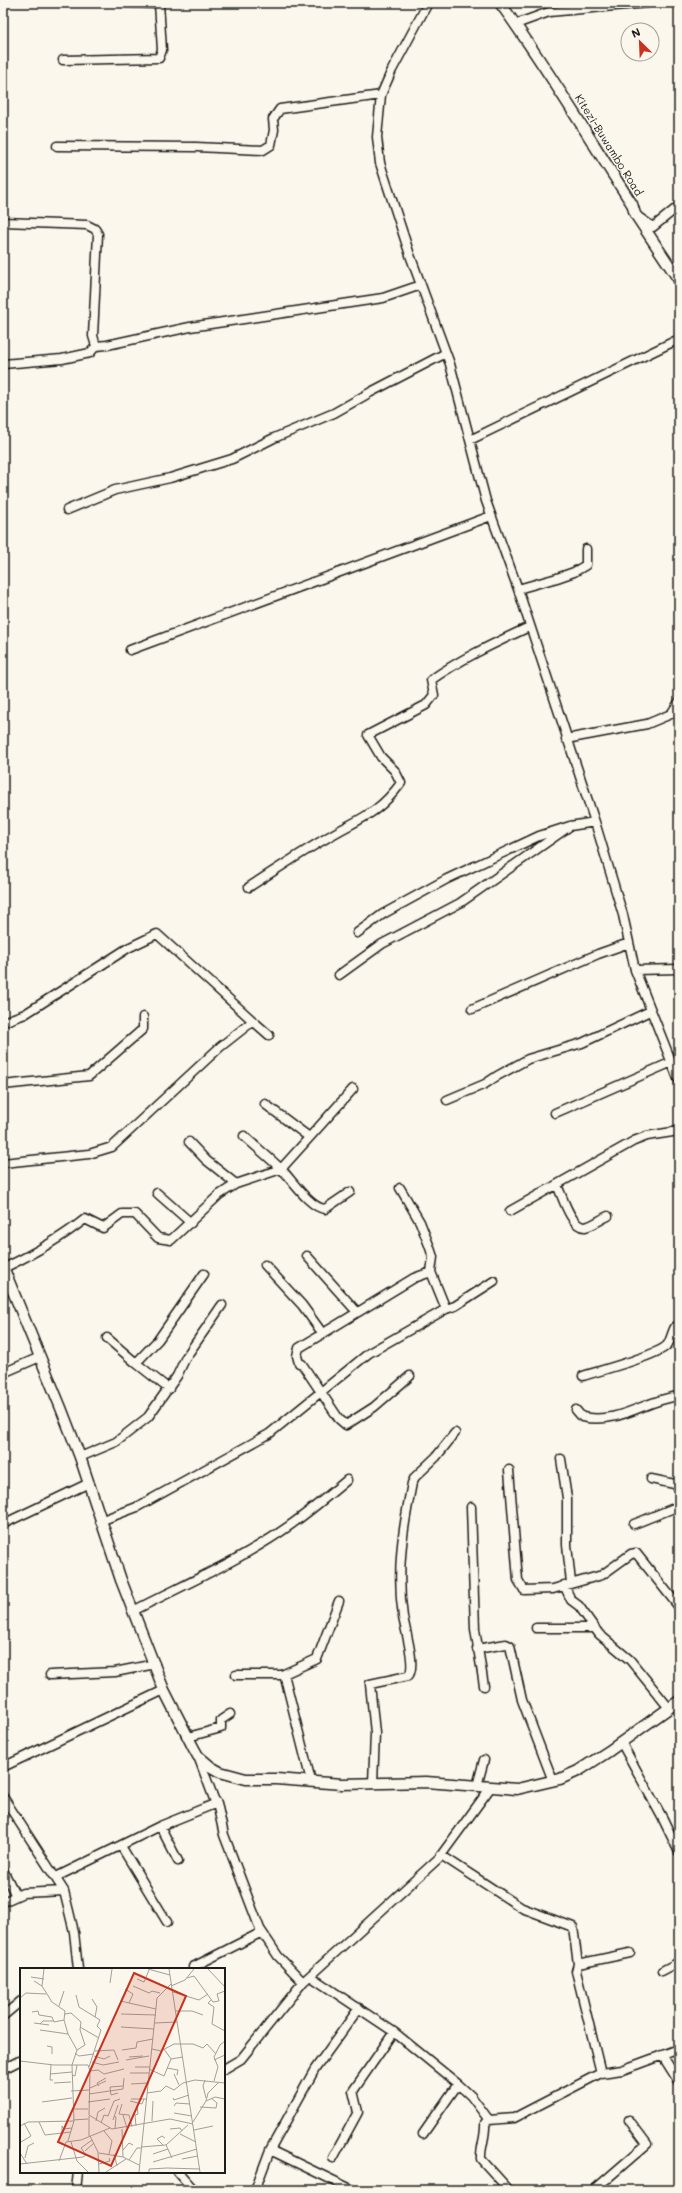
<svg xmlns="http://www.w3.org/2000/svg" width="682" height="2193" viewBox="0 0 682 2193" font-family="Mali,sans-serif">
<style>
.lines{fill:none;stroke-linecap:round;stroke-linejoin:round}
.minor-casing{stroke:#1c1c1c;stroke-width:11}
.tertiary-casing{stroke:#1c1c1c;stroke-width:13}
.minor{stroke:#fbf7ec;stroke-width:8}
.tertiary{stroke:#fbf7ec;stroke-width:10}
.labels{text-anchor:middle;stroke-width:3;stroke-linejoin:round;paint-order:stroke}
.street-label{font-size:11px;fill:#1c1c1c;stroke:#fbf7ec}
.inset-road{fill:none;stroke:#a29f99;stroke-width:1}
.view{fill:#c8321e;fill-opacity:0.15;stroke:#c8321e;stroke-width:2}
.inset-edge{fill:none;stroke:#1c1c1c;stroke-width:2}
</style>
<rect width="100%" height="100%" fill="#fbf7ec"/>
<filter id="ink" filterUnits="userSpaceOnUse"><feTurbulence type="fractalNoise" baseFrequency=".025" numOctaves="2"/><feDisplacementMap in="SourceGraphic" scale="8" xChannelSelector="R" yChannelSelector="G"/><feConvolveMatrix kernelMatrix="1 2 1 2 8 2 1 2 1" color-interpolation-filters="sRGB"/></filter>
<g filter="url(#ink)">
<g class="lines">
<defs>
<path id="minor" d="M126,3L159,4
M428,3L392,70L381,95L377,137L380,163L410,255L450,364L486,501L518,589L595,822L623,915L635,970L679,1081
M516,24L549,12L648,3
M63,60L159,58L162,50L159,3
M57,146L196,147L263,150L271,145L274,130L273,119L280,109L381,95
M637,216L653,227L679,206
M3,222L87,225L95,229L98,234L93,336L96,346L107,345L190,327L383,298L421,285
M3,364L62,359L90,353L96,346
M470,440L679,339
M67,510L115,490L170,478L232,459L274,438L334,413L371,392L446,353
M518,589L557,578L574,572L586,565V549
M130,650L491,516
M566,739L647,724L671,714L679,702
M249,887C274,871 299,854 325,839C357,819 377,816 401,783L395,771L381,757L368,735L426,705L434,695L431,680C462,658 495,643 529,627
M357,933L383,914L447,879L539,836L570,826L595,822
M635,970L679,969
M339,975L382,944L460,903L570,826
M472,1009L598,954L629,943
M3,1022L25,1014L128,948L157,934L253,1021
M3,1085L89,1076L143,1029V1017
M447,1100L485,1084L497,1076L528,1059L582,1043L650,1011
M265,1104L309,1137
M555,1113L672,1062
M244,1136C256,1147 270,1158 282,1170C292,1180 310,1208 325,1209L350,1192
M189,1142L206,1160L236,1184
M3,1163L89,1154L112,1147L220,1047L253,1021L269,1035
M557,1185C562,1195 571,1228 585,1227C592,1226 601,1219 608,1216
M157,1193L191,1223
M510,1211L634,1141L647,1136L679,1131
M307,1256L357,1312
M265,1265L302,1305L323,1334
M4,1268C33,1254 60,1239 85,1219L103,1228L122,1214H135L158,1238L171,1240L219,1195L236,1184L281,1169L353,1089
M446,1309L455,1306L494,1281
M107,1338L136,1363
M3,1373L40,1357
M410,1376L374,1407L346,1425L339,1419L302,1364L299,1363L297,1356L299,1348L414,1278L431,1272
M583,1376C598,1371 661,1355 668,1344C671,1339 672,1332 675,1327L679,1325
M169,1389L136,1363L158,1340L204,1274
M576,1410L582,1417C620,1425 644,1400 679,1396
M80,1457L116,1442L148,1417L177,1376L186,1357L222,1305
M561,1459L567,1498V1545L571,1583
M509,1470L518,1580L524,1590L553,1589L602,1575L631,1554L636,1553L679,1607
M651,1479L679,1485
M471,1507L475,1629L484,1686
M100,1521L137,1507L269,1434L369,1353L446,1309L431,1272L433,1257L429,1245L420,1222L400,1188
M3,1524L87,1484
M634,1524L679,1506
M564,1585L571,1600L579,1606L599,1634L630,1660L669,1708
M133,1611C185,1584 241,1560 289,1526C309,1512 328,1496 347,1480
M536,1628H595
M477,1649L506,1644L510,1646L522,1700L553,1781
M50,1675L115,1672L155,1664
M236,1675H284
M188,1737L221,1728V1720L230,1714
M621,1742L663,1819L679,1852
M198,1756L214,1799L217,1803L224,1835L260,1929L278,1956L303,1982
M3,1767L164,1690
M311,1781L284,1674L317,1659L339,1601
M373,1783L375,1733L370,1684L408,1676C417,1668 405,1629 403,1617C396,1570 403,1529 412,1483L415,1477L436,1457L455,1433
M477,1786L484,1760
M3,1797L64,1891L74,1932L78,1969
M160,1826L178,1861
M121,1846L167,1922
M441,1855L522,1908L573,1927L578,1964L576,1971L601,2073
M4,1872L16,1896
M56,1877L160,1826L217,1803
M3,1902L23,1893L64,1891
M578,1964L630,1953
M193,1967L262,1932
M662,1971L679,1962
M310,1976L394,2032L458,2084L471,2096L489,2120L485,2123C486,2137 480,2148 481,2159L509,2190
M3,2016L21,2001
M662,2055L679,2082
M3,2069L21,2060
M224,2069L241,2059L303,1982L439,1858L491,1787
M489,2120L514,2118L601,2073L622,2070L679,2049
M423,2134L458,2084
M333,2158L358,2112L353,2091L394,2032
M178,2172L194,2190
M76,2190L78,2172
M255,2190L270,2150
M353,2190L270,2150L315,2069L359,2008
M594,2190L647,2144L629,2120"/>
<path id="tertiary" d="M500,3C548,68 588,137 632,204L635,214L679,280
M3,1267L61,1408L80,1457L121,1580L164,1690L193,1747L198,1756L211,1767L220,1772L246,1779H276L342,1784L426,1782L517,1789L560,1779L578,1771L609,1751L679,1701"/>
</defs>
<use href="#minor" class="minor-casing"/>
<use href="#tertiary" class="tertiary-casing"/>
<use href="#minor" class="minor"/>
<use href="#tertiary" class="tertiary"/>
</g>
</g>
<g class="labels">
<g class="street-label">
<text transform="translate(609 145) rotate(58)" y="4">Kitezi-Buwambo Road</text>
</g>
</g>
<g transform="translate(20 1968)">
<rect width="205" height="205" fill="#fbf7ec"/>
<path class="inset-road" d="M128,1L150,7M149,1L180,204M188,1L205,19M11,9L24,11M167,10L174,8L193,34L199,33L197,26L205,23M117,11L124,14L129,2M14,13L22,18L32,34L45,43L44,52L48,66L57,82L52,97L54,153L48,173M90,15L92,1M22,18L24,1M113,18L129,25L132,23L140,25M151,18L165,12L174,1M105,21L113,26L109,35L136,41M106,22L101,33L109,35M153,24L179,32L188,26M56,27L59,39L80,52L77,58L81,62L69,99M0,30L6,25L26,26M72,31L77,39L75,49M191,32L188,35L194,39L192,56L205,63M39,38L44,23M156,43H172L183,47M12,44L18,43L19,47L32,49L34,54L44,52M45,46L51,45L61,54L60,62L65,77L57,82M101,46L136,47M14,55L29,57M135,55L157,54M20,56L23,53H34M60,59L79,70M101,59L134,61M20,62L48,66M27,78L32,79V86M132,81L141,83L154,76H173L183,80L187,76L196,86M102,82L116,80L117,74L133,71M75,83L94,82L98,92M55,85L59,88L74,86M74,88L84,91L90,88M109,89L123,88M151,91L163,89M106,92L129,88M194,92L205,87M0,93L34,97H68L70,103L69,147L92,161L150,151L173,156M72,94L83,97L99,94M31,97L30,112H33M115,99H130M147,100L158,102L157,107M129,101L144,108L151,91L144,81M70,103L78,102L84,106L104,101M110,105H129M30,106L52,104M154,106L159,117M52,107L55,108L57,97M185,112L183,118L186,130M194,113L198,99L194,89L200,77L205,73M34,115L51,114M111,116L128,115M79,118L77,115L86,110M70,120L86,113M51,123L69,122M98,125L91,127L90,119L103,118M127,125L141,123L146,118L154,122L163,115L175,112L205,115M69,126L103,121L104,110M153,130L154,132L169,127M111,131H124M110,133L122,136L124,131H127M186,133L188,125L199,114M22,134L52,130M68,134L90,131M102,136L99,146L109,147L112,159M154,138L156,135L170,136M180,139L196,140L197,135L191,130M52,141H68M154,145L172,148M103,147L107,160M69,148V168M94,148L96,149L95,161M53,152L68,151M93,152L98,137M76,153L78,144L85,140M132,153L133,133M19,154L25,167L51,164M173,154L186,133L195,129L205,131M81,155L84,147L88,148L94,133L100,131M0,158L8,154L54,153M116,158L115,147L118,146L117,138M102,161L103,189L119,197M150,161L160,160L162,163M174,162L193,158M84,163L92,173L89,186M42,165V158L44,161L52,160M160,166L176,174M70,168L78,184L79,204M1,174L11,168L4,155M51,174L57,193L68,204M143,177L137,171L142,168L145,170M146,177L152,190M121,179L146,177L168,157M103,182L109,175L113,177M65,183L74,175M0,185L7,196M79,185L103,189M94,186L97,198M133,186L148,181M5,190L8,178L14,175M162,191L178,188M109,192L117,180H121M39,193L46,174L61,172L90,160M133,194L177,181M0,196L63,189L66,187L61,180L72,172M79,196L90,193L89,190M86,204L106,191M119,204L137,30L151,16M129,204V201L147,200L180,201"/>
<path class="view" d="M114,5L166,28L91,198L38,174Z"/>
<rect width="205" height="205" class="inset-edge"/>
</g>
<rect width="682" height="2193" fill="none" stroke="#fbf7ec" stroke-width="16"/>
<rect x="8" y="8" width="666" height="2177" fill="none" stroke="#1c1c1c" stroke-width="1.5" filter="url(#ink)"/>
<g transform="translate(640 42) rotate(336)"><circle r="19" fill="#fbf7ec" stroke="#a29f99"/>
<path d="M0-3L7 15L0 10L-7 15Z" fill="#c8321e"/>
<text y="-6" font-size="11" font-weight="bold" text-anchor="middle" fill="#1c1c1c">N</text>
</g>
</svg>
